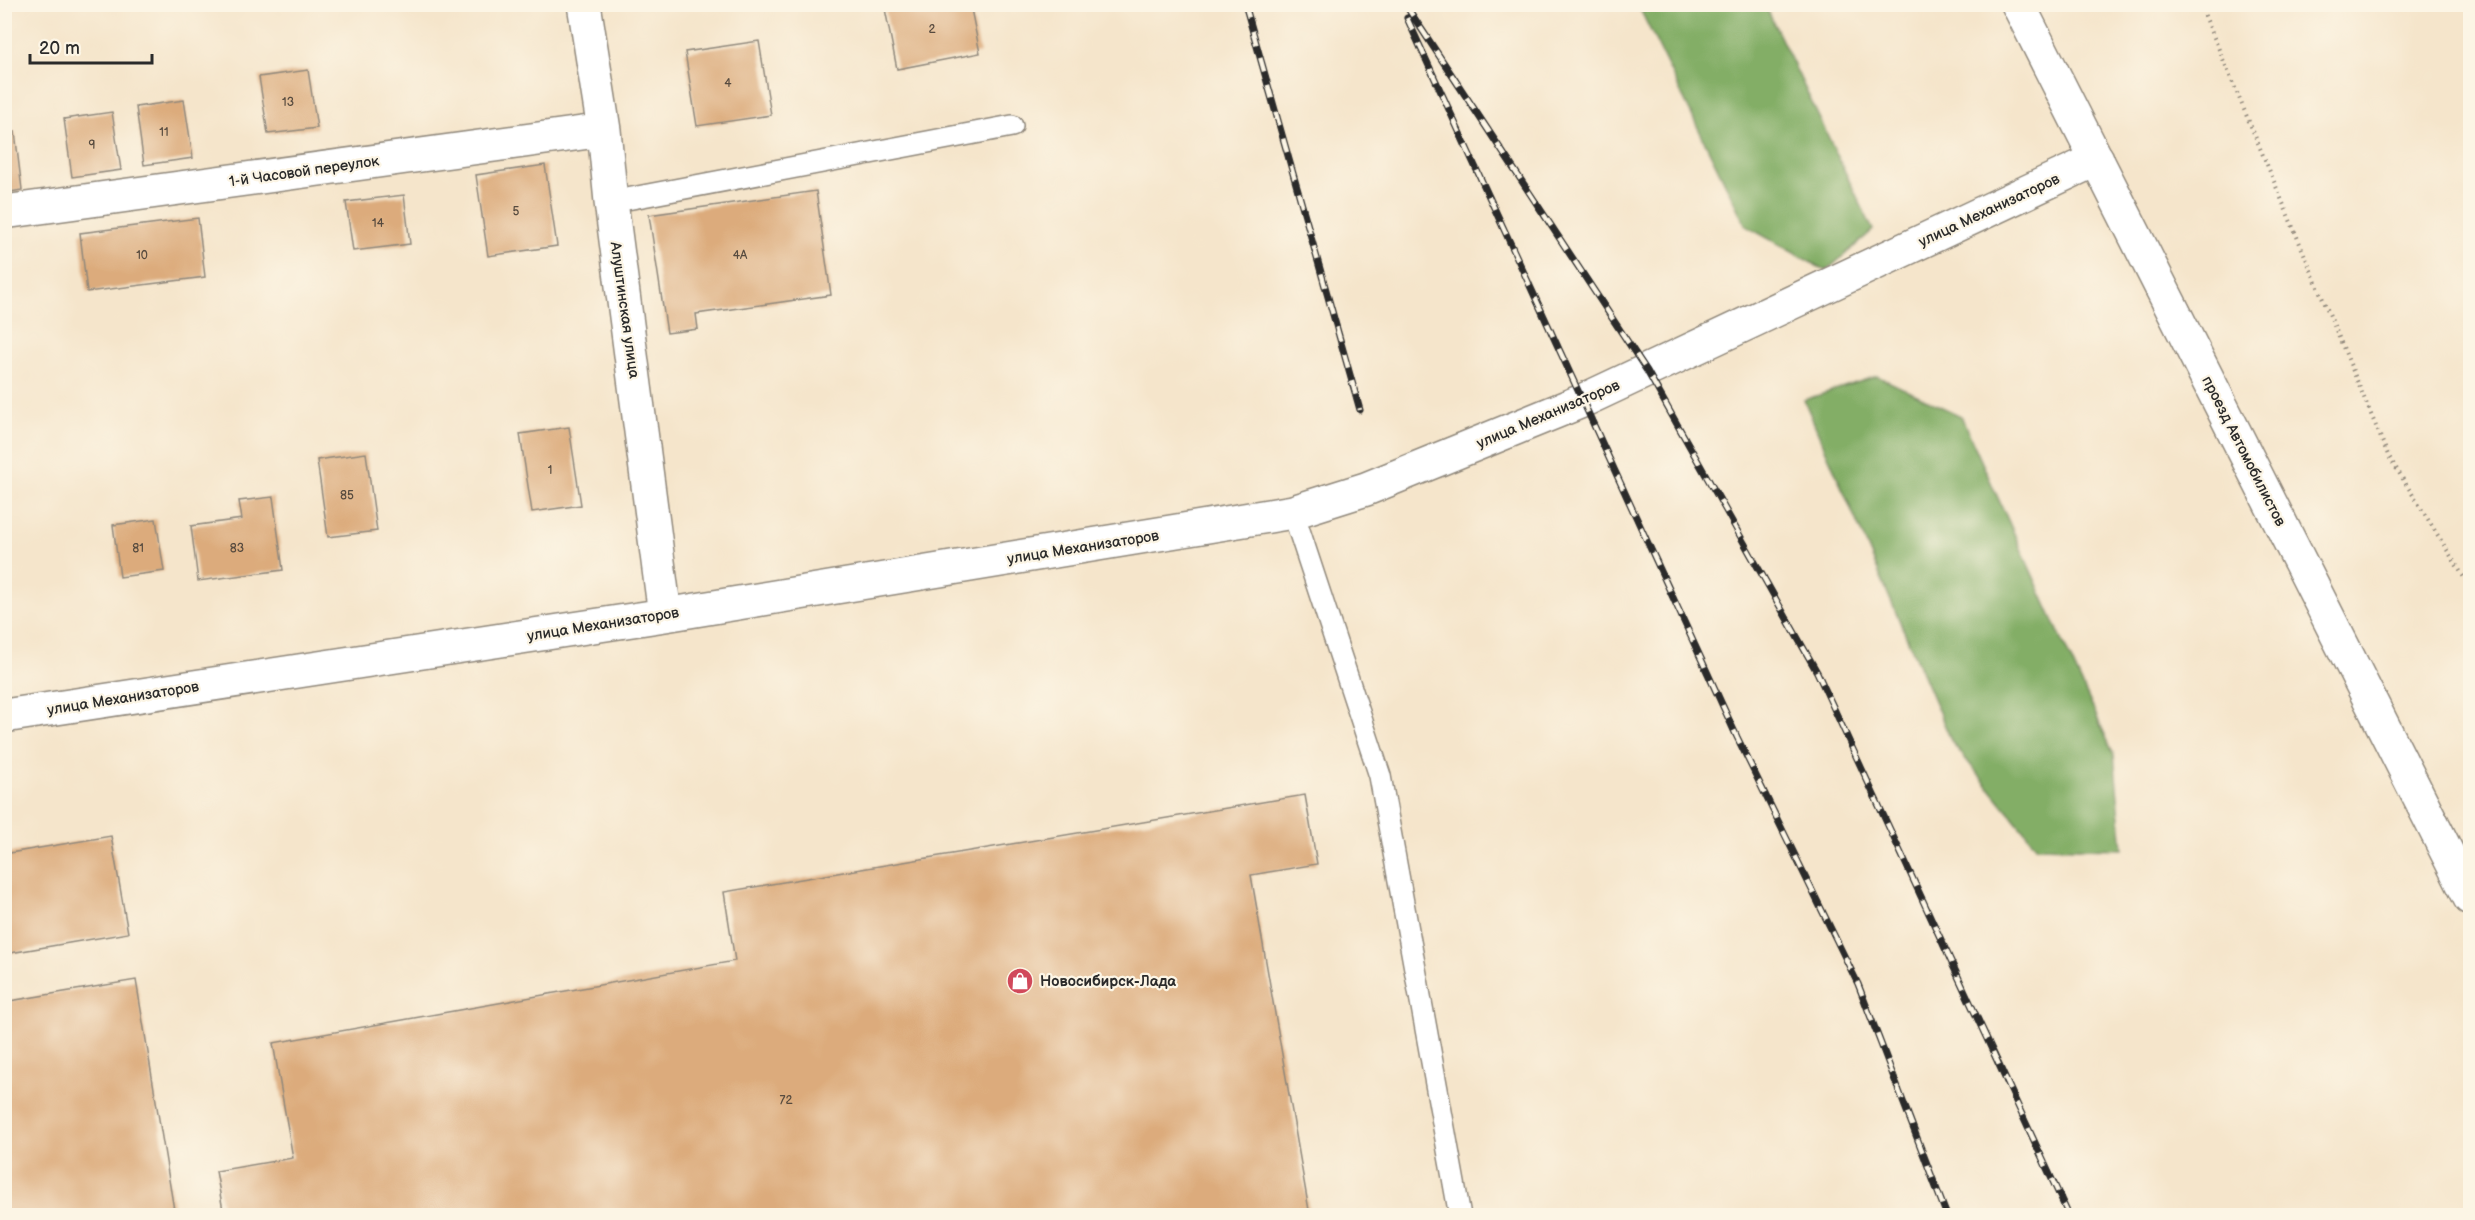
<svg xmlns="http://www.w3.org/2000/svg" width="2475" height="1220" viewBox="0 0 2475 1220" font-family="'Balsamiq Sans',sans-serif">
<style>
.forest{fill:#83ae66;stroke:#576c48;stroke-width:1.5}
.building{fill:#dcab7c}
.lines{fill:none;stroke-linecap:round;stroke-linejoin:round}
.lane-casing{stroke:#90887b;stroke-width:24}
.street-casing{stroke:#90887b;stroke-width:36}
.secondary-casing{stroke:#90887b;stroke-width:36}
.path{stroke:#90887b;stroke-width:4;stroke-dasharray:1.5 4.5;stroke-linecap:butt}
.lane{stroke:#fff;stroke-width:21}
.street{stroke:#fff;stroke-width:33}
.secondary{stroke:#fff;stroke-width:33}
.rail-casing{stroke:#2b2b2b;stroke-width:7}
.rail{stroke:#fcf5e5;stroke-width:4.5;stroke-dasharray:14;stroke-linecap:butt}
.labels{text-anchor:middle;stroke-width:4.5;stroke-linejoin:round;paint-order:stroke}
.number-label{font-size:12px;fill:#574b3f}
.street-label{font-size:15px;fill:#2b2b2b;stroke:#fcf5e5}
.poi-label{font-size:15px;font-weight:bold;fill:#2b2b2b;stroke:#fcf5e5;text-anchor:start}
</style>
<rect width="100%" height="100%" fill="#fcf5e5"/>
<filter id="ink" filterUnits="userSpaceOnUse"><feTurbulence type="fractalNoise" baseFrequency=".0167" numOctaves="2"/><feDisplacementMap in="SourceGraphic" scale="12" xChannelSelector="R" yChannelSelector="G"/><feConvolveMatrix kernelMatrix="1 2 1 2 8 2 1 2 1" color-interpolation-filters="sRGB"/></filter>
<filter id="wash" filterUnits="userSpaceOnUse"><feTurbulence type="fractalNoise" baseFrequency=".008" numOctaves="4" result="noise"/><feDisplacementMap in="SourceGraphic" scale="24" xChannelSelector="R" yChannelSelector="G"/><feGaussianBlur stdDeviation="1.35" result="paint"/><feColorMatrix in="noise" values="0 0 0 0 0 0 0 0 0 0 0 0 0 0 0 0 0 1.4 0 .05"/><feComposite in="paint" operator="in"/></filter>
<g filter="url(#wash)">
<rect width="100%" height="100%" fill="#f5e5cb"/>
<path class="forest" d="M1638,5H1765L1873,230L1826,271L1746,226Z
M1877,376L1961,416L2114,755L2123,849L2037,847L1952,742L1804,400Z"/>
<g id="blocks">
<path class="building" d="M884,4H970L980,53L897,69Z
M759,41L771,115L697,126L685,52Z
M308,70L317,128L268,134L259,77Z
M184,100L193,158L144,165L136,107Z
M112,112L121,170L72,177L64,119Z
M15,132L22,190L4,193V134Z
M545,165L557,246L488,256L476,175Z
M816,191L831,295L696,314L698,329L667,333L649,215Z
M404,195L410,244L353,251L346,202Z
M198,218L205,277L87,292L80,233Z
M4,258L10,290L4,291Z
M569,427L581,505L532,512L520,434Z
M366,453L377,531L328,537L317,460Z
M273,497L283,570L198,581L191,526L242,519L239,501Z
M156,519L164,571L120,577L113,525Z
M1305,795L1317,864L1251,875L1310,1216H224L216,1171L293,1158L273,1043L735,961L724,892Z
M111,836L128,933L4,954V854Z
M136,980L175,1216H4V1002Z"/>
</g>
</g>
<g filter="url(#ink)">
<use href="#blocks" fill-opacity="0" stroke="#90887b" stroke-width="1.5"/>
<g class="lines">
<defs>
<path id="lane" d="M611,202L1012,126
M1293,512L1380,776L1460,1216"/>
<path id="street" d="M584,4L604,130L611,202L665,615
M4,212L604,130
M4,716L665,615L1293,512L1366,489L1582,401L2097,159"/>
<path id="secondary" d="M2018,4L2470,898"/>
</defs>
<use href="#lane" class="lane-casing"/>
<use href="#street" class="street-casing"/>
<use href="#secondary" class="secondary-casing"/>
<path class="path" d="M2200,4L2388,455L2470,587"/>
<use href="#lane" class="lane"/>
<use href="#street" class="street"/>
<use href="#secondary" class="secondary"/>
<defs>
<path id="rail" d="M1245,4L1360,410
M1405,4L1647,371L1817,672L2069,1216
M1407,18L1737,737L1858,984L1947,1216"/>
</defs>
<use href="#rail" class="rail-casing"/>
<use href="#rail" class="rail"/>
</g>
</g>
<defs>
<symbol id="shop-disc" viewBox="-11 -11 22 22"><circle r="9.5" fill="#d1495b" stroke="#fcf5e5"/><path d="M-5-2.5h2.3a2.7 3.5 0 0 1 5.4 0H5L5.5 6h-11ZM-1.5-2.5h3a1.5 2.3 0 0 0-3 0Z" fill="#fff"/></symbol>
</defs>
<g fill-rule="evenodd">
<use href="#shop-disc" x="1005" y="966" width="30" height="30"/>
</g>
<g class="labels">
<g class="number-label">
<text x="932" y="33">2</text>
<text x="728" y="87">4</text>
<text x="288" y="106">13</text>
<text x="164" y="136">11</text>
<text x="92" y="149">9</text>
<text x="516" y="215">5</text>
<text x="378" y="227">14</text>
<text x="142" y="259">10</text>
<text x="740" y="259">4А</text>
<text x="550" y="474">1</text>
<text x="347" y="499">85</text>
<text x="138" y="552">81</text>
<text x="237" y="552">83</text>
<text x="786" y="1104">72</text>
</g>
<g class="street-label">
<text transform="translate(304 171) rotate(-8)" y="5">1-й Часовой переулок</text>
<text transform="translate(1989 210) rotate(-25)" y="5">улица Механизаторов</text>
<text transform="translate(625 310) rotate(82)" y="5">Алуштинская улица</text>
<text transform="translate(1548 414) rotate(-23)" y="5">улица Механизаторов</text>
<text transform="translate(2244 451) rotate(63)" y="5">проезд Автомобилистов</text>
<text transform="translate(1083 547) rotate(-9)" y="5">улица Механизаторов</text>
<text transform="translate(603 624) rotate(-9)" y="5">улица Механизаторов</text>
<text transform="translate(123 698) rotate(-9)" y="5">улица Механизаторов</text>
</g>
<g class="poi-label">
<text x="1040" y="986">Новосибирск-Лада</text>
</g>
</g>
<rect width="2475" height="1220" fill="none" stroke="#fcf5e5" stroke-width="24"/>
<path d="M30 54v9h122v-9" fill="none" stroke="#2b2b2b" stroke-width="3"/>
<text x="39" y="54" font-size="18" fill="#2b2b2b" stroke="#fcf5e5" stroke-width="4.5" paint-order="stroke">20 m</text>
</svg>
